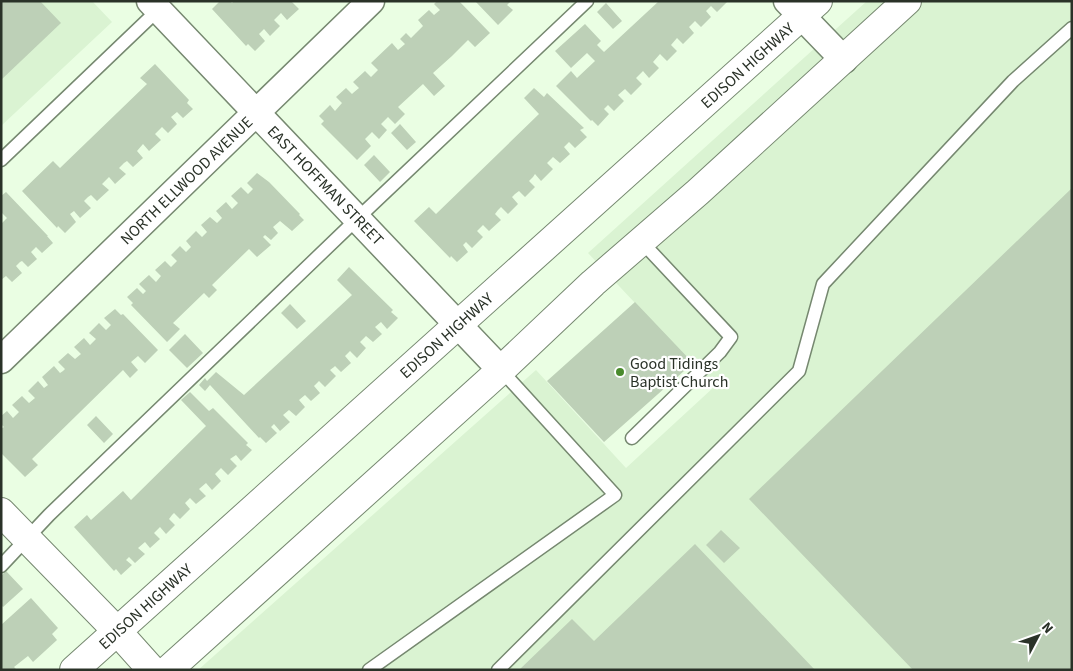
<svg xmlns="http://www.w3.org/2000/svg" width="1073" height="671" viewBox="0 0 1073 671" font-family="'Source Sans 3',sans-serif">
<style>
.built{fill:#daf3d2}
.building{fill:#bdd0b7}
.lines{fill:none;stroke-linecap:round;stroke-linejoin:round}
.lane-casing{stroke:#768870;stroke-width:15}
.street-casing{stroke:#768870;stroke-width:29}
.secondary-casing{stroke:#768870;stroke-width:30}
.lane{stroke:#fff;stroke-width:12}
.street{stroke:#fff;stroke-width:26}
.secondary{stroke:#fff;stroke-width:28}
.poi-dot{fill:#498a2c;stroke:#fff;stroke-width:2}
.labels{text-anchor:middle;stroke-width:4.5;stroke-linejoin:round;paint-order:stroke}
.street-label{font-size:16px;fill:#2a3228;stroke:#fff}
.poi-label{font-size:16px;fill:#2a3228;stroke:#fff;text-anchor:start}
</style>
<rect width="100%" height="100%" fill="#eafee3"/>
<path class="built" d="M1,1H92L112,22L1,126Z
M867,1H1072V670H198L536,370L626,468L714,387L588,253Z"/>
<path class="building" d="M1,1H40L61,23L1,80Z
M220,1H230L232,3L234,1H294L292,2L299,9L287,20L281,13L274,20L280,26L270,36L264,29L259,34L265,41L255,51L248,44L246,46L212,9Z
M437,1H459L490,33L475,47L468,40L452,56L433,73L445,86L434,96L423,84L398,107L405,114L395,124L388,117L381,124L387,130L379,139L372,132L365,139L371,146L357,160L321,124L324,121L319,116L330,105L335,111L342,103L336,97L346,88L352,94L353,93L359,88L353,82L365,71L371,77L378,70L371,63L392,43L398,50L405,44L400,39L406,33L411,38L423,26L418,20L429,10L434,15L440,10L434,4Z
M475,1H511L507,5L513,10L498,25Z
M659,1H728L717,12L711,6L706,11L711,17L701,27L695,21L689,27L694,33L683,44L677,38L671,45L677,51L667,61L660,54L653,62L659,68L649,78L643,71L636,78L642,84L631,95L625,89L618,95L624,101L614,111L608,105L604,109L609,114L598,126L592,120L591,121L556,86L571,71L577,78L595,61L587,53L571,68L555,51L585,24L601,41L597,45L604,52Z
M606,3L622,21L613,29L597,12Z
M155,64L189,100L187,103L193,109L183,118L177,112L171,117L177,124L168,133L162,127L155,134L161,140L149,151L143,144L137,151L143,158L133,167L127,161L124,163L119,168L126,174L115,184L109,177L102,184L109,190L97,201L91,195L88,197L84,201L91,208L80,218L74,211L70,214L76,222L65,233L58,226L57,228L22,191L53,161L60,168L147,84L140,78Z
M534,88L544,97L547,93L584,128L580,130L587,137L575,148L569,142L564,147L570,154L560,163L553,157L547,163L553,169L541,181L535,174L533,177L529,181L535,187L525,197L519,191L515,194L512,197L518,204L508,214L501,207L498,210L495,214L501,220L489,231L483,225L477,231L483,237L472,248L466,242L463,245L468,252L457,262L451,256L450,258L414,221L429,207L436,214L539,114L524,98Z
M400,124L416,142L407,150L391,133Z
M374,155L390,172L380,182L364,165Z
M257,173L269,182L300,214L299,215L304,220L292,231L280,221L273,227L278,233L271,240L265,235L263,237L271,245L257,257L249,249L212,285L217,290L209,298L204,293L173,323L180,329L167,342L131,305L133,303L127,297L137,288L143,294L146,291L139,284L149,275L156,282L161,276L155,270L165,261L171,267L177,261L171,255L180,246L186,252L191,247L186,241L196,231L202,237L207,232L201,225L210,217L217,223L222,218L216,211L226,202L232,209L238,203L231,196L241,187L248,194L253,189L247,183Z
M1072,188V670H913L749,499Z
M6,192L48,236H47L53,243L42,253L36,247L31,252L37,259L28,267L22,261L20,262L16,266L22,273L12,282L6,276L1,280V224L7,218L1,212V196Z
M349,267L393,310L391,312L398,318L387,329L381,322L375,327L382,334L373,342L366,336L360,342L366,348L357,358L350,351L345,356L351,363L341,372L335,366L334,367L330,370L336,376L325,387L319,381L314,386L320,393L311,401L305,395L299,400L305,407L296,416L289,410L283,415L290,422L280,431L274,424L271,427L277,433L266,443L260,437L259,438L210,385L205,391L199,385L205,378L207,381L216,372L244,395L352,295L337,280Z
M635,302L693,363L604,442L547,381Z
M290,304L306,321L297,329L281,313Z
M115,309L121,315L123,314L158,350L145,363L138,356L131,362L138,370L130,378L123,370L32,459L38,465L25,477L1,453V429L4,427L1,424V416L7,411L13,418L19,412L12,405L22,396L29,403L35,398L28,391L38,381L44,388L48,385L42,377L54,366L60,373L63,371L65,369L58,362L68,353L75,359L81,354L74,347L84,338L90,345L96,339L89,333L99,323L106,330L111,325L104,318Z
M185,334L203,353L187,368L169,350Z
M190,392L209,411L213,408L248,443L246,445L252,450L241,461L236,455L230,459L237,466L228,475L221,468L215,474L221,481L212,490L206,483L199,489L206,496L196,504L190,498L185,503L190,509L180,519L174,513L172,515L169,519L175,525L166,534L160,527L154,533L160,539L150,548L145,542L138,548L145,554L135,563L129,557L126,560L132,565L121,575L116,569L114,571L74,527L87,515L91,520L123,491L131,500L206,426L181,400Z
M96,416L113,434L104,443L87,425Z
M721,530L740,548L724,563L706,545Z
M695,544L815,670H519L572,619L594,641Z
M6,571L23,589L3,607L1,605V576Z
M31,598L58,628L52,634L57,640L33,662L28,656L14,667L17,670H1V625Z"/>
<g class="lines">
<defs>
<path id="lane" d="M1,160L160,8
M632,438L720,352L731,337L641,241
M1,566L49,515L358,218L587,1
M369,670L615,495L501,370
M498,670L799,371L823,284L1013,81L1072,28"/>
<path id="street" d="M150,1L501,370
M787,1L844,60
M1,360L371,1"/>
<path id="secondary" d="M1,512L117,631L152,670
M74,670L818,1
M168,670L501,370L593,283L698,192L907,1"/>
</defs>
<use href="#lane" class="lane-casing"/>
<use href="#street" class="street-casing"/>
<use href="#secondary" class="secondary-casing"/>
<use href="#lane" class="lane"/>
<use href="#street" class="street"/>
<use href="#secondary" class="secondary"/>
</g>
<circle class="poi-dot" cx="620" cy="372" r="5"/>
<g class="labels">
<g class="street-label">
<text transform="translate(747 65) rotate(-42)" y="6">EDISON HIGHWAY</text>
<text transform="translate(186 180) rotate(-44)" y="6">NORTH ELLWOOD AVENUE</text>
<text transform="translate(326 185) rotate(46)" y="6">EAST HOFFMAN STREET</text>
<text transform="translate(446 335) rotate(-42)" y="6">EDISON HIGHWAY</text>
<text transform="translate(145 606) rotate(-42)" y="6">EDISON HIGHWAY</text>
</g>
<g class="poi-label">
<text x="630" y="369">Good Tidings<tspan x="630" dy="18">Baptist Church</tspan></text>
</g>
</g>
<rect width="1073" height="671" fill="none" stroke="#2a3228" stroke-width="5"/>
<g transform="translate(1038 636) rotate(49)" stroke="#ffffff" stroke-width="4" paint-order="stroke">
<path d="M0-4L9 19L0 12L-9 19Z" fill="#2a3228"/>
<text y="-8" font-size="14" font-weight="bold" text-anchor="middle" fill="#2a3228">N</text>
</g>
</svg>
